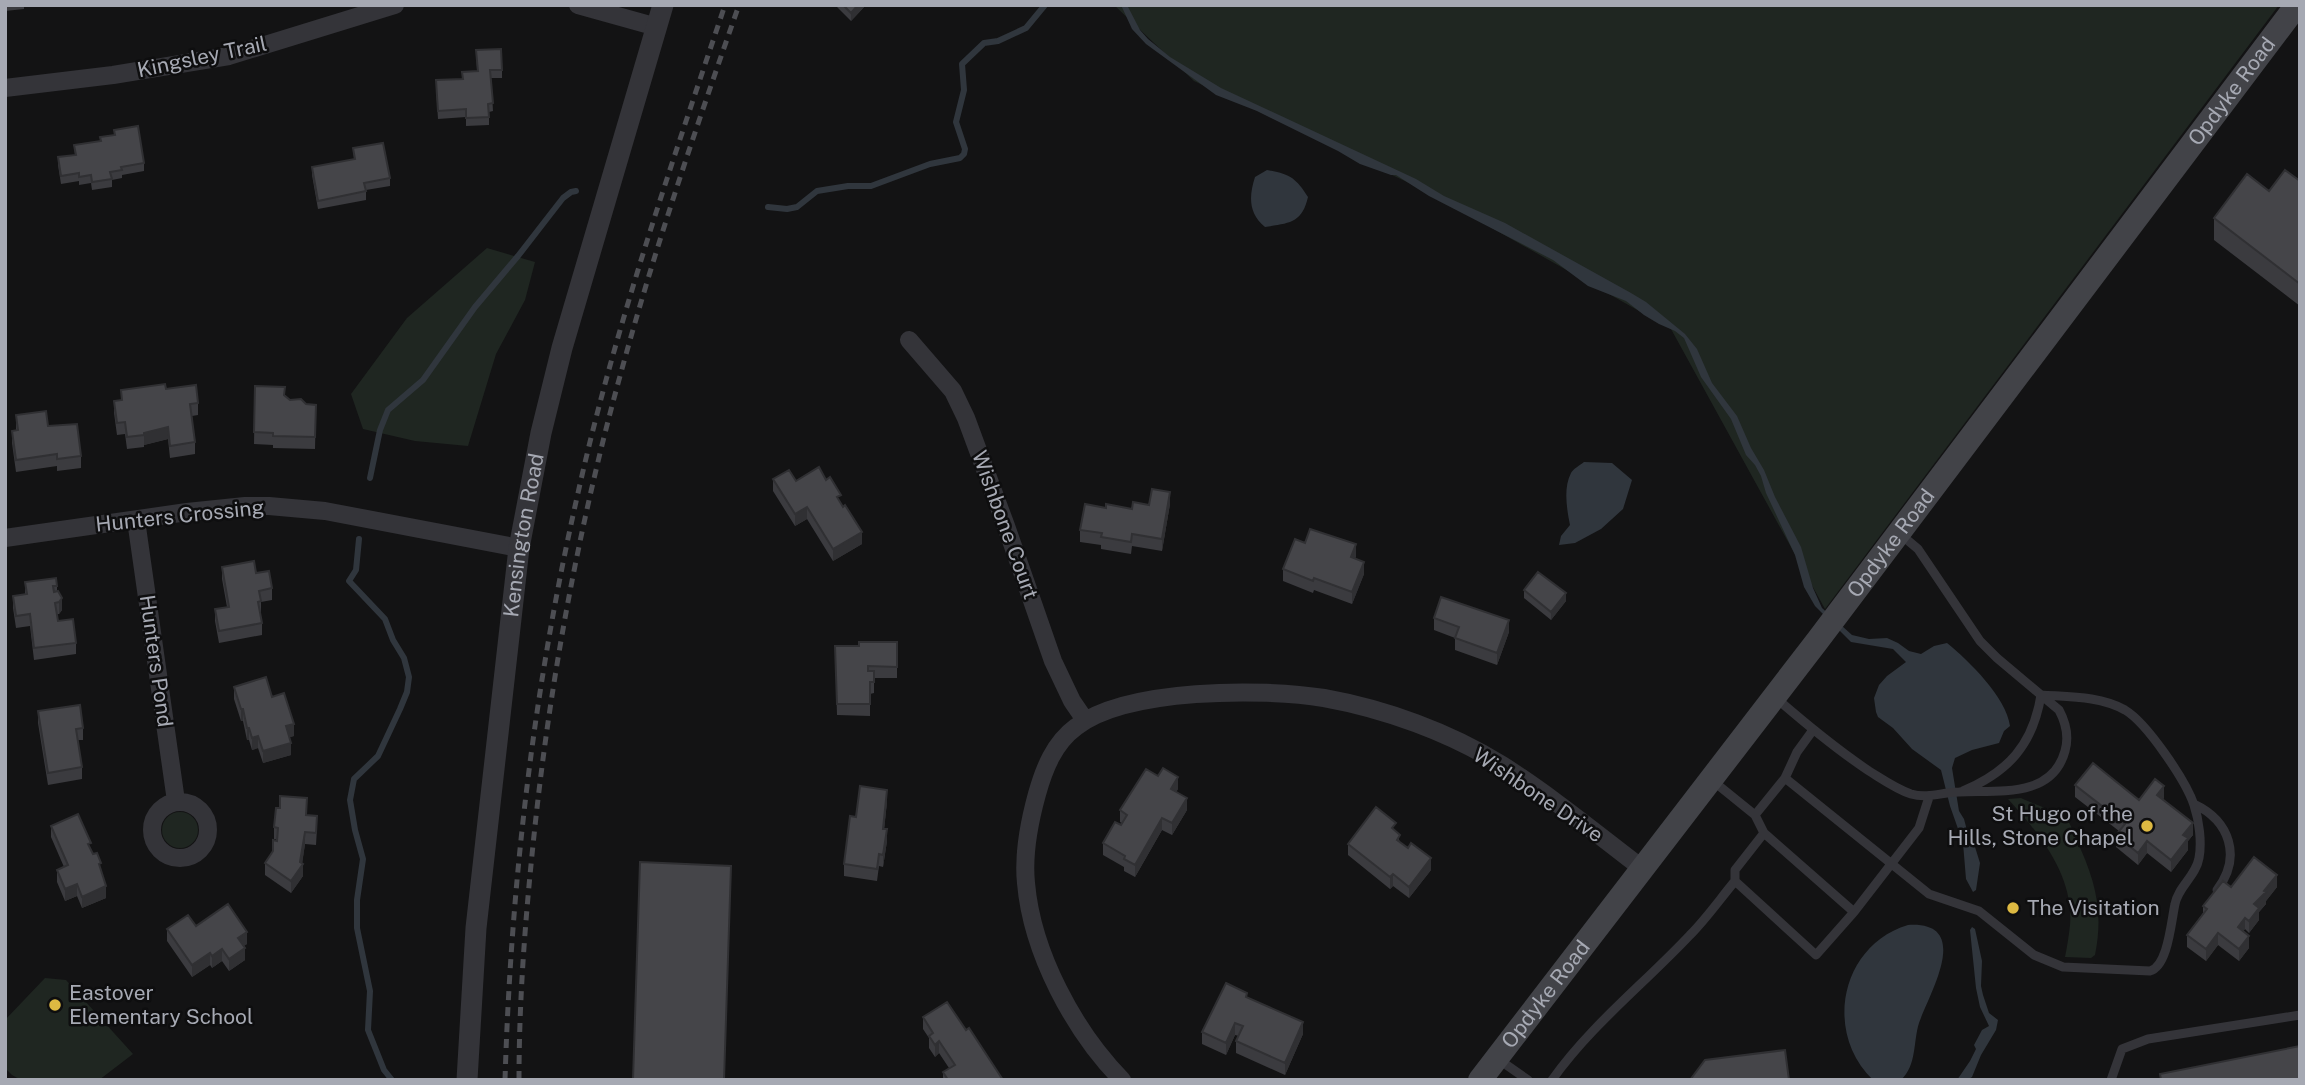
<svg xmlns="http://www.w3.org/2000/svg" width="2305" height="1085" viewBox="0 0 2305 1085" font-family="'Public Sans',sans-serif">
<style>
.green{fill:#1f2621}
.water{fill:#30363d}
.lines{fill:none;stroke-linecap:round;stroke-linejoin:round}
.stream{stroke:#30363d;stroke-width:6}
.service{stroke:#343439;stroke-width:9}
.minor{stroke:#343439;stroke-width:18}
.tertiary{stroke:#343439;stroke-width:21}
.secondary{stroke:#424348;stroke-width:24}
.rail{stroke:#4d4e53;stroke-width:5;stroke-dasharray:9 7;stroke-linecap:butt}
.wall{fill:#3b3b3f}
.shaded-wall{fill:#303033}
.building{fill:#454549;stroke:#303033;stroke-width:2}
.poi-dot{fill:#ddb942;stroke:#0e0e0f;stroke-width:2.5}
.labels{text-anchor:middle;stroke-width:5;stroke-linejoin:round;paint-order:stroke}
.street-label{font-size:21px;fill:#a6a9b3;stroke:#0e0e0f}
.poi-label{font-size:21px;fill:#a6a9b3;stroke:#0e0e0f;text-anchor:start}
</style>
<rect width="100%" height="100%" fill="#131314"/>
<path class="green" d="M1114,5H2279L1825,609L1671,329L1430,193L1194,81Z
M487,248L535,262L525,300L496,354L468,446L415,441L363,429L351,394L407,318Z
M2021,798C2031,803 2060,813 2066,819C2071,823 2073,833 2076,839C2095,879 2104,911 2095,955L2091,958L2065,957C2067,947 2069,935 2070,925C2074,875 2039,833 2008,799Z
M162 830a18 18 0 1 1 36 0a18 18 0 1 1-36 0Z
M45,978L66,980L133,1054L99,1080H21L12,1075L5,1068V1020Z"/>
<path class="water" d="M1121,5H1127L1140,30L1148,39L1170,57L1221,88L1416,179L1444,196L1505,223L1631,293L1646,302L1685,334L1697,349L1712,383L1737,416L1751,448L1764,470L1775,497L1801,547L1813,588L1822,608L1852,635L1869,639L1887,638L1898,643L1909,651L1921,654L1934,646L1947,643C1969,661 2006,697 2010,726L2004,731L1999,743L1972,750L1955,758L1952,768L1959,811L1964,819L1969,838L1975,847L1980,863L1976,890L1973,892L1966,879L1963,843L1950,806L1941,770L1912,749L1893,728L1878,717L1876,712L1874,698L1879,685L1887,676L1906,662L1893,649L1851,642L1815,606L1804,587L1795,555L1766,493L1761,476L1755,465L1746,455L1731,419L1701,377L1684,338L1675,331L1659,324L1644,315L1626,301L1588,286L1553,260L1429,196L1396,175H1391L1360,164L1338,151L1257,111L1216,95L1146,44L1132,29Z
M1267,170C1290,174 1296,178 1308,197C1302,223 1290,223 1265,227C1248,213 1249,196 1255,177Z
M1584,462L1612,463L1632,480L1623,509L1601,529L1575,543L1559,545L1561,536L1570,525C1567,510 1563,488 1571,473C1573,469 1580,465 1584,462Z
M1908,925C1974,921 1929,994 1919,1023C1913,1042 1917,1065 1901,1080H1873C1823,1032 1841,945 1908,925Z
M1972,927L1975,929L1982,961L1981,986L1983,995L1989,1013L1998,1020L1996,1030L1981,1055L1972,1077L1967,1080H1957L1970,1061L1976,1049L1974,1045L1982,1030L1989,1026L1980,1007L1976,988L1970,930Z"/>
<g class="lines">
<path class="stream" d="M768,207L787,209L797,207L817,191L848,186H871L930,164L960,158L964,154L965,149L956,122L964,90L962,64L984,43L998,41L1026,28L1045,5
M370,478L380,430L388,410L423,380L475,307L518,256L549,216L563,198L571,192L576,191
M359,539L356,570L349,581L385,619L393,640L404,658L409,677L407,692L400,709L378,756L354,779L350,800L355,830L363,859L357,900V928L370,991L368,1030L384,1070L392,1080"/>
<path class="service" d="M1776,698C1806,724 1836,749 1869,771C1882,779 1896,789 1911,794C1928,799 1943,792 1959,792C1997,790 2052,799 2065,751C2069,737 2066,723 2059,710L1997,658L1980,641L1918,549L1899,533
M1785,778L1929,894L1979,911L2034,955L2063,967L2150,971C2168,966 2171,922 2175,904C2178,887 2196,876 2199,858C2202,842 2199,820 2194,805C2186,781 2147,723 2125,710C2100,696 2069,697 2041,695
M1713,781L1755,815L1764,833L1854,912
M1963,791C2008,772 2033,745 2041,695
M2194,804C2230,821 2242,857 2217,890
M1755,815L1785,778L1797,752L1813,730
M1735,881L1816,955L1854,912L1919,828L1929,797
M1498,1059L1528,1080
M1552,1080C1591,1025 1644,984 1690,935C1706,919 1720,899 1735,881V870L1764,833
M2111,1080L2122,1049L2148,1039L2300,1015"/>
<path class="minor" d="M578,5L657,27
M5,88L113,75L229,56L395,5
M909,340L953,391L966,418L1006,526L1053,661L1072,701L1085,720
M136,520L176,801
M5,538L187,512L245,506H269L325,511L519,548
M152 830a28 28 0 1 1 56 0a28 28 0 1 1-56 0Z
M1122,1080C1074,1031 1032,953 1026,883C1023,854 1029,823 1037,794C1044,769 1054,743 1076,727C1126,688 1263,688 1324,698C1385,709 1449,732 1502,765C1551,796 1597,834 1643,869"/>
<path class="tertiary" id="s1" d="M467,1080L476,928L519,548L541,433L562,348L663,5"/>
<path class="secondary" id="s2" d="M1480,1080L1818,640L2297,5"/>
<path class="rail" d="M505,1080C511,882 534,686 578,493C615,327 671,166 725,5
M519,1080C519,995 526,910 535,826C552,668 582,511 625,358C658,239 698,122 739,5"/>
</g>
<path class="wall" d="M5,5H24V9L5,11Z
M835,5H866L851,21Z
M476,50L502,70V78H491L493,111L489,112V125L466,126V117L438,119L436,88L463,79L477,71Z
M114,130L144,163V171L122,175V178L112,180V187L92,190L91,183L79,185V181L61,184L58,165V157L75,155L74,145L100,141V137L114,135Z
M353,148L390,178V186L366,190V200L318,209L312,175V167L354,159Z
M2300,181V306L2214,240V218L2269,191Z
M255,386L285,395L290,400L306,404L316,405L315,449L273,448V445L254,444Z
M121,390L198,403V415L192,416L195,442V454L170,458L168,439L144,445V447L127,449L125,434L117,435L114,413V401L121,400Z
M16,415L48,426L81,456V468L57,471V466L16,472L12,443V431H16Z
M773,479L796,481L841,504L862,544L833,561L807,519L795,526L773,491Z
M1170,504L1162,551L1132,546L1131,554L1101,549V545L1080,542V530L1106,508L1132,509L1149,505Z
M1305,543L1356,556L1355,559L1364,574L1352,604L1314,590L1313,593L1283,581V569Z
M222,567L256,573L272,588V600L261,602V613L260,614L262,623V635L219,643L215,621V609L227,607L222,579Z
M25,582L57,586V591L62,610L59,614H57L58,621L76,643V654L34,660L30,626L16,628L13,608V596L25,595Z
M1524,590L1566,601L1551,620L1524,598Z
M1434,618L1509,632L1497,665L1455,650V638L1434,630Z
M897,642V678H874V693L870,694V716L837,715L835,646H859Z
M234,687L272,697L294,736L290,737L291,755L263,763L258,748L252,750L249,740H247L243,721H241L234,699Z
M38,711L83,728V740H78L82,767V779L48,785L38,723Z
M2075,785L2139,800L2164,798L2163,799L2193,835L2188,841V850L2171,872L2147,853L2138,865L2116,847V835L2119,831L2075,797Z
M1178,789L1176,792L1187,810L1172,835L1162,830L1135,877L1124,871V867L1103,855V843L1122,823L1120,822V810Z
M887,802L884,829L887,841L883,867L879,866L877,881L844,876V864L856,817Z
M307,815L317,828L316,845L305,844L302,863L303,876L291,893L265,875V863L273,851L277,841V839H274V827Z
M51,826L91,852L101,869L106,898L82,908L77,896L65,901L57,882V870L64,867L51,837Z
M1396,832L1400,842L1431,870L1409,898L1393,886L1390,889L1348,855V844Z
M2231,887H2277L2266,901V904L2259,912V920L2249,933L2245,929L2243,931L2249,948L2239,961L2218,945L2206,961L2187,947V935L2203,913V906Z
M196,926L247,944L243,946L245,960L229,971L222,961L212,968L210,965L192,977L167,941V929Z
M1247,998L1303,1034L1285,1075L1236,1053V1041L1239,1036L1235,1035L1226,1055L1202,1044V1032Z
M923,1017L966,1030L1003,1080H943V1072L949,1068L939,1053L935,1057L929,1048V1038L923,1029Z"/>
<path class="shaded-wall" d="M858,5H866L851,21V13Z
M168,427V439L144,445V433Z
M1170,492V504L1162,551V539Z
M807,507V519L795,526V514Z
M862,532V544L833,561V549Z
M1356,544V556L1351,569V557Z
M1364,562V574L1352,604V592Z
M1566,593V601L1551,620V612Z
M62,598V610L59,614V602Z
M1509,620V632L1497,665V653Z
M241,709H243V721H241Z
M294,724V736L286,738V726Z
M247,728H249V740H247Z
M258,736V748L252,750V738Z
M291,743V755L263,763V751Z
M1178,777V789L1171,801V789Z
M2164,786V798L2157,807V795Z
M887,790V802L883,841V829Z
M1187,798V810L1172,835V823Z
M1162,818V830L1135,877V865Z
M2193,823V835L2188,841V850L2171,872V860L2183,835Z
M887,829V841L883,867V855Z
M305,832V844L302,865L303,864V876L291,893V881L300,862Z
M2147,841V853L2138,865V853Z
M1431,858V870L1409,898V887Z
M1393,874V886L1390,889V877Z
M2277,875V887L2266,901V904L2259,912V920L2249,933V921L2254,904Z
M77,884V896L65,901V889Z
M106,886V898L82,908V897Z
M2245,918V929L2238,939V927Z
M247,932V944L238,950V938Z
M2218,933V945L2206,961V949Z
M2249,936V948L2239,961V949Z
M245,948V960L229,971V959Z
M222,949V961L212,968V956Z
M210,953V965L192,977V965Z
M1303,1022V1034L1285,1075V1063Z
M1235,1023V1035L1226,1055V1043Z
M939,1041V1053L935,1057V1045Z"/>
<path class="building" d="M843,5H858L851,13Z
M501,49L502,70H490L493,103L488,104L489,117L466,118V109L438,111L436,80L463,79L462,72L478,71L476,50Z
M138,126L144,163L121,167L122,170L110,172L112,179L92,182L91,175L79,177V173L61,176L58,157L76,155L74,145L101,141L100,137L115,135L114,130Z
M383,143L390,178L364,183L366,191L318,201L312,167L355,159L353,148Z
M2285,170L2300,181V284L2214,218L2247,174L2269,191Z
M165,384L166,389L196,385L198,403L190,404L195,442L170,446L168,427L144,433V435L127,437L125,422L117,423L114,401L122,400L121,390Z
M255,386L285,387L284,395L290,400L301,399L306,404L316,405L315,437L273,436V433L254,432Z
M46,411L48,426L77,424L81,456L57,459V454L16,460L12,431L18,430L16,415Z
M819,467L826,480L830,477L841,495L837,497L843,507L845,505L862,532L833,549L807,507L795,514L773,479L789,470L796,481Z
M1152,489L1170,492L1162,539L1132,534L1131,542L1101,537L1102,533L1080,530L1085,504L1106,508V504L1132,509L1133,502L1149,505Z
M1310,529L1356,544L1351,557L1364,562L1352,592L1314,578L1313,581L1283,569L1295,539L1305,543Z
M254,561L256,573L269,571L272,588L259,591L261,601L258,602L262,623L219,631L215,609L229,607L222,567Z
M1538,572L1566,593L1551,612L1524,590Z
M56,578L57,586H53L54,592L58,591L62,598L59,602L55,603L58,621L73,619L76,643L34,648L30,614L16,616L13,596L27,594L25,582Z
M1441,597L1509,620L1497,653L1455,638L1459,627L1434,618Z
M859,642H897V667L868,666V671H874V682H870V704H837L835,646H859Z
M266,677L272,697L284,693L294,724L286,726L291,743L263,751L258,736L252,738L249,728H247L243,709H241L234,687Z
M80,705L83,728L76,729L82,767L48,773L38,711Z
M2093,763L2139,800L2155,779L2164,786L2157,795L2193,823L2183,835L2188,838L2171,860L2147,841L2138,853L2116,835L2125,824L2075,785Z
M1163,768L1178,777L1171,789L1187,798L1172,823L1162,818L1135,865L1124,859L1125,856L1103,843L1115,822L1121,825L1127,815L1120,810L1146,769L1158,776Z
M860,786L887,790L883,829H887L883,855L879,854L877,869L844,864L850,816L856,817Z
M280,796L307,798L306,815L317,816L316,833L305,832L300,862L303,864L291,881L265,863L273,851V840L277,841L278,828L274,827L276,808H280Z
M1376,807L1396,823L1392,828L1400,835L1397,840L1408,848L1411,843L1431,858L1409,887L1393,874L1390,877L1348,844Z
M78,814L91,843L88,844L93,854L97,853L101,863L99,864L106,886L82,897L77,884L65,889L57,870L68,865L51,826Z
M2254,857L2277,875L2264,891L2266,892L2254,904L2259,908L2249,921L2245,918L2238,927L2249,936L2239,949L2218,933L2206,949L2187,935L2207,909L2203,906L2223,881L2231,887Z
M640,862L731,866L724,1080H633Z
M228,904L247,932L238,938L245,948L229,959L222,949L212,956L210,953L192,965L167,929L188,915L196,926Z
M1226,983L1247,993L1246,997L1303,1022L1285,1063L1236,1041L1243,1026L1235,1023L1226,1043L1202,1032Z
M947,1002L966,1030L969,1028L1003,1080H948L943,1072L955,1065L939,1041L935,1045L929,1036L933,1033L923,1017Z
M2300,1046V1080H2161L2160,1074Z
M1785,1050L1789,1080H1690L1705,1060Z"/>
<g class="poi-dot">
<circle cx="2147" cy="826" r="7"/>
<circle cx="2013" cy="908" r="7"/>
<circle cx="55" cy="1005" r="7"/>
</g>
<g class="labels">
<g class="street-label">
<text transform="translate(202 57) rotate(-12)" y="7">Kingsley Trail</text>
<text dy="7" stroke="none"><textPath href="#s2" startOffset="1242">Opdyke Road</textPath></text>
<text transform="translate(180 516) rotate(-6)" y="7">Hunters Crossing</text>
<text transform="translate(1005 525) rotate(70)" y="7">Wishbone Court</text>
<text dy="7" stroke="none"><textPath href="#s1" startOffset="548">Kensington Road</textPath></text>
<text dy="7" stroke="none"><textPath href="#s2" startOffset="676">Opdyke Road</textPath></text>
<text transform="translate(156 661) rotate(82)" y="7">Hunters Pond</text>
<text transform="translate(1538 795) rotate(34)" y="7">Wishbone Drive</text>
<text dy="7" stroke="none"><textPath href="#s2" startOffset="108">Opdyke Road</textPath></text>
</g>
<g class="poi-label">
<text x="2133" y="821" text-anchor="end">St Hugo of the<tspan x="2133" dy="24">Hills, Stone Chapel</tspan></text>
<text x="2027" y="915">The Visitation</text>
<text x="69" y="1000">Eastover<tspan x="69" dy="24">Elementary School</tspan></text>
</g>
</g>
<rect width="2305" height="1085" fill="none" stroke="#a6a9b3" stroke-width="14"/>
</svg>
